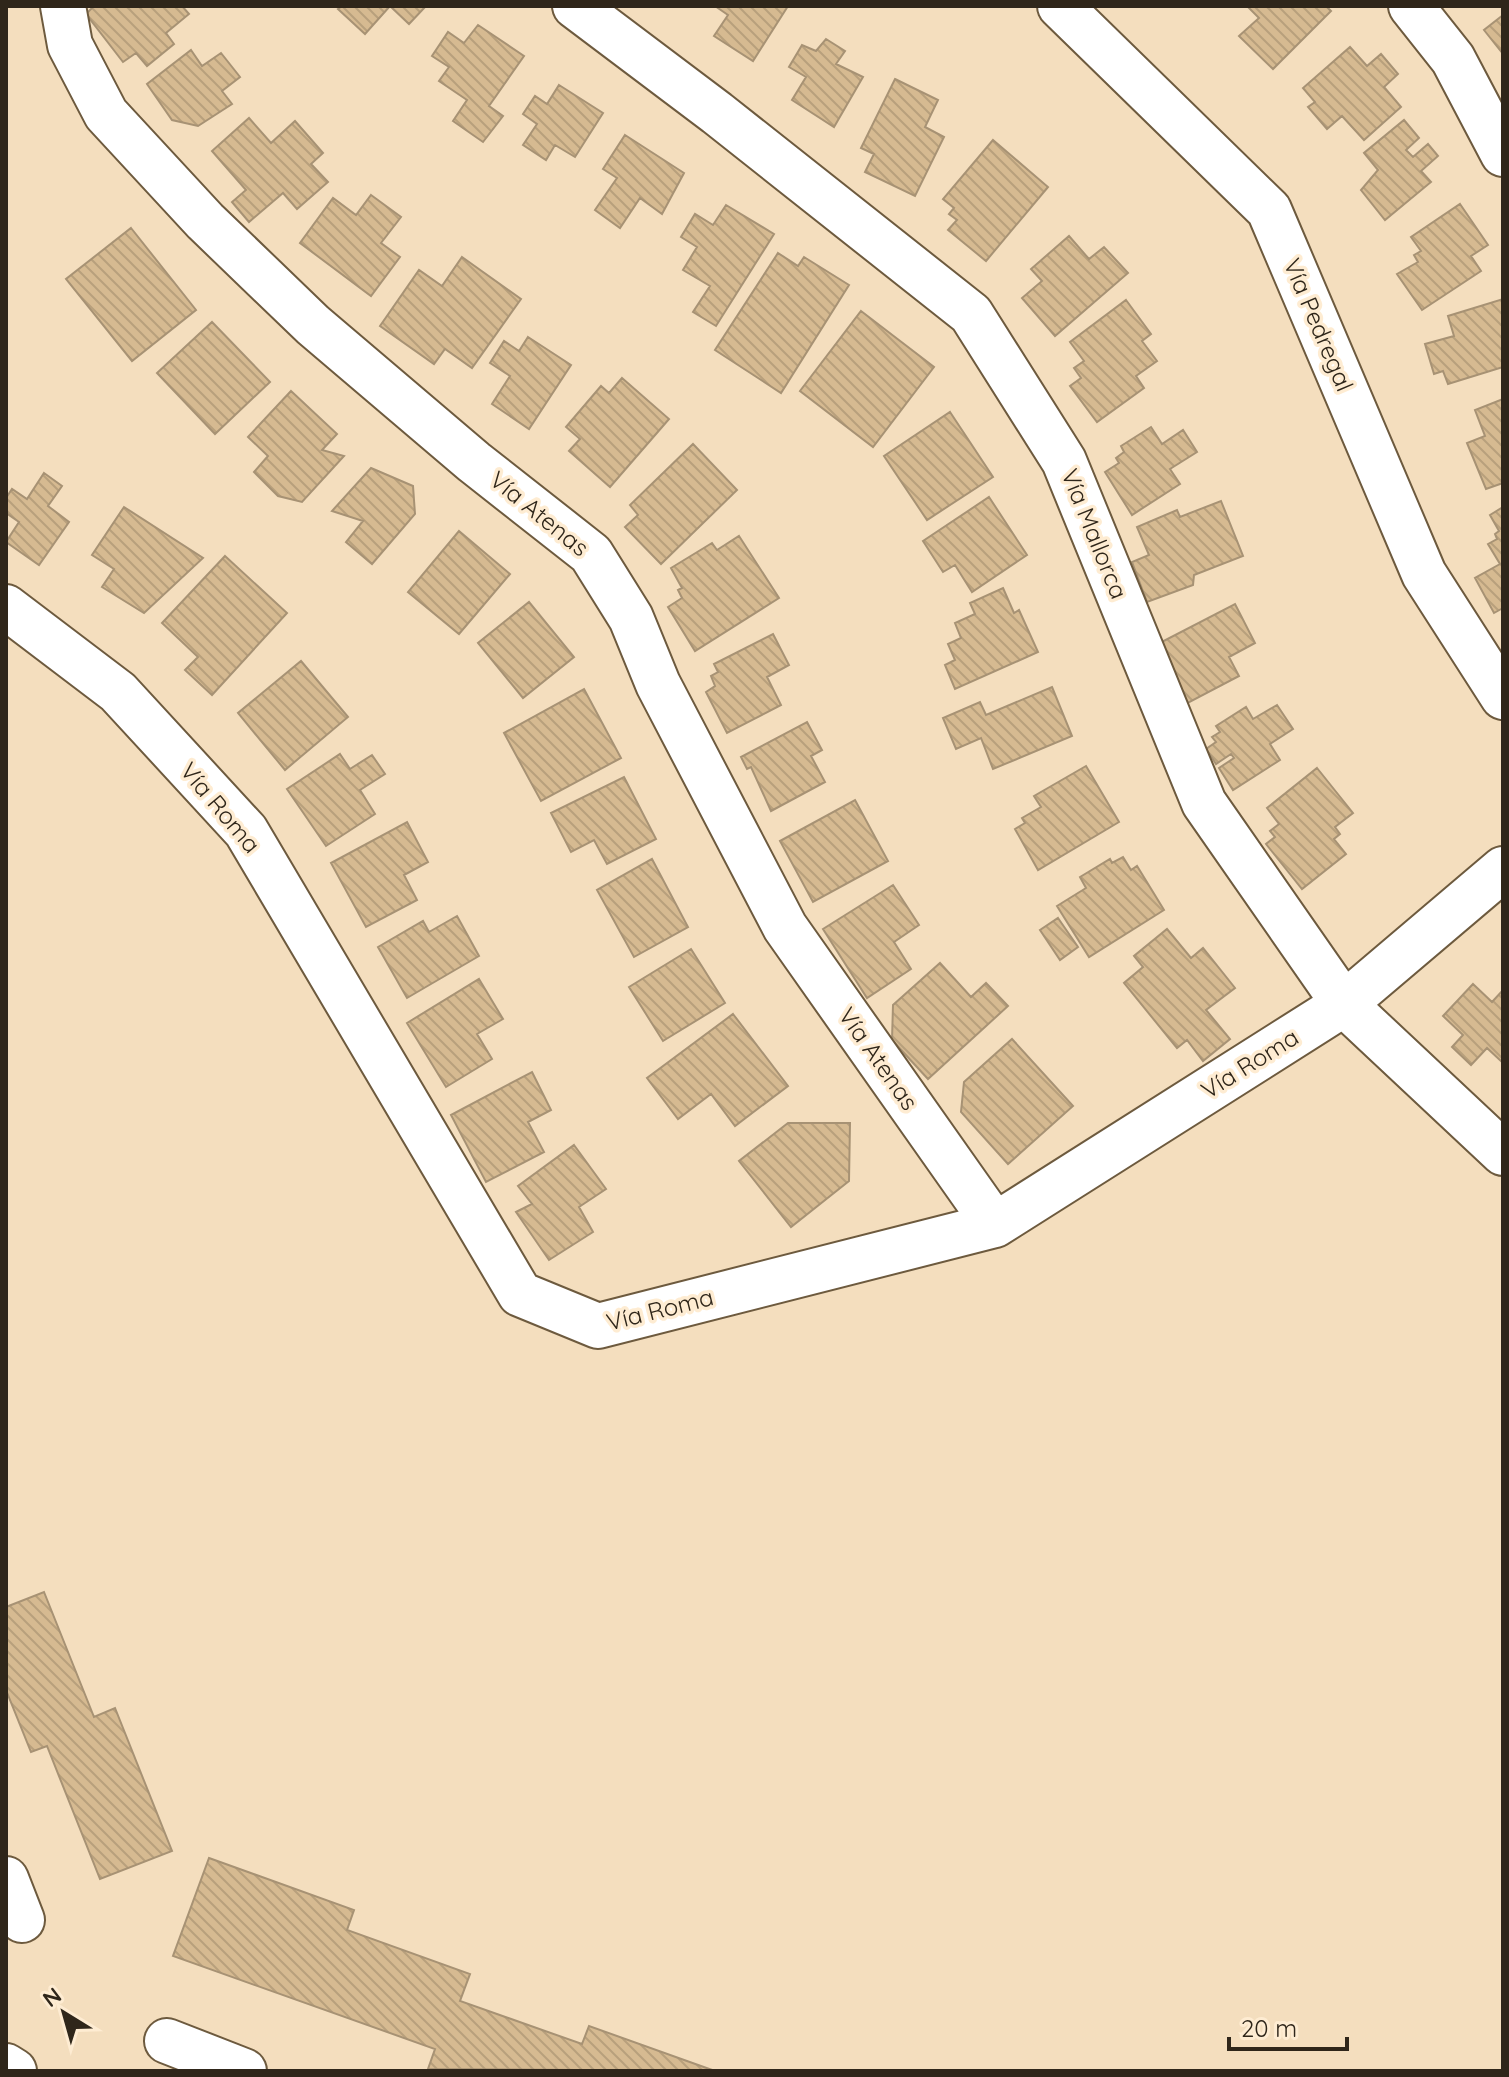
<svg xmlns="http://www.w3.org/2000/svg" width="1509" height="2077" viewBox="0 0 1509 2077" font-family="Quicksand,sans-serif">
<style>
.building{fill:url(#building-back-hatch);stroke:#a79274;stroke-width:2}
.lines{fill:none;stroke-linecap:round;stroke-linejoin:round}
.minor-casing{stroke:#6d5a3e;stroke-width:48}
.minor{stroke:#fff;stroke-width:44}
.labels{text-anchor:middle;stroke-width:7;stroke-linejoin:round;paint-order:stroke}
.street-label{font-size:24px;fill:#2f261a;stroke:#feecd2}
</style>
<defs>
<pattern id="building-back-hatch" width="6" height="6" patternUnits="userSpaceOnUse" patternTransform="scale(2)"><rect width="6" height="6" fill="#d6ba91"/><path d="M-1 5l2 2M0 0l6 6M5-1l2 2" fill="none" stroke="#b8a07c"/></pattern>
</defs>
<rect width="100%" height="100%" fill="#f4debe"/>
<path class="building" d="M94,6H182L189,14L166,33L174,44L147,66L136,53L123,62L86,14Z
M342,6H426L409,24L390,6L365,34L338,9Z
M715,6H788L753,61L714,36L728,15Z
M1247,6H1326L1331,11L1273,69L1239,36L1259,18Z
M1503,15V54L1484,30Z
M478,25L524,56L489,106L503,116L483,142L453,121L467,100L439,81L449,67L432,56L448,32L464,43Z
M826,39L845,51L836,64L863,77L834,127L792,100L806,77L789,67L802,45L816,51Z
M1350,47L1367,66L1381,54L1398,74L1384,87L1401,107L1364,140L1342,116L1327,129L1308,107L1315,102L1303,88Z
M191,50L202,66L221,53L240,77L222,91L232,104L198,126L172,120L147,84Z
M895,79L938,100L925,127L944,137L915,196L865,172L874,154L861,148Z
M559,85L603,113L575,157L555,145L546,160L523,145L537,124L523,114L535,96L547,104Z
M249,118L271,143L295,121L323,153L311,164L328,182L297,209L283,193L249,222L232,202L246,190L212,151Z
M1404,120L1419,138L1406,150L1413,157L1428,144L1438,156L1421,171L1431,182L1385,220L1361,190L1378,170L1364,153Z
M625,135L684,173L662,214L640,198L620,228L595,210L617,178L603,169Z
M993,140L1048,187L986,261L948,230L957,220L949,214L954,208L943,199Z
M371,195L401,217L381,243L400,257L371,296L300,243L333,198L356,215Z
M1460,204L1488,245L1471,256L1481,271L1422,310L1397,274L1418,262L1414,255L1421,251L1411,237Z
M726,205L774,234L716,326L693,312L710,286L683,270L697,247L681,237L695,214L713,225Z
M131,228L196,310L132,361L66,279Z
M1069,236L1089,259L1104,247L1128,273L1055,336L1022,298L1042,281L1031,269Z
M778,253L798,266L804,257L849,285L781,393L715,350Z
M462,257L521,299L472,368L445,349L434,364L380,326L419,270L442,286Z
M1503,299V367L1448,384L1443,371L1434,374L1425,344L1454,336L1448,316Z
M1126,300L1151,334L1142,341L1157,361L1136,376L1144,388L1097,422L1070,386L1081,378L1074,368L1084,361L1070,342Z
M861,311L934,367L873,447L800,391Z
M212,322L270,382L215,434L157,373Z
M528,337L571,365L529,429L492,404L510,376L490,363L504,341L519,351Z
M622,378L669,419L610,487L569,451L580,439L566,427L601,386L609,393Z
M291,391L337,434L322,450L344,456L302,502L278,496L254,472L268,456L248,437Z
M1503,399V483L1486,489L1467,443L1485,436L1475,410Z
M950,412L993,477L927,520L884,456Z
M1151,427L1162,444L1183,430L1197,452L1170,469L1180,484L1132,515L1105,472L1119,463L1116,458L1124,452L1121,446Z
M693,444L737,490L661,564L625,527L638,515L630,505Z
M371,468L413,486L415,514L372,564L346,542L363,521L332,511Z
M44,473L62,486L48,506L69,522L39,565L6,542L19,522L6,513V498L12,489L27,499Z
M989,497L1027,555L972,592L955,565L943,572L923,541Z
M1221,501L1243,556L1194,575L1193,585L1147,602L1132,562L1149,555L1137,527L1177,510L1180,517Z
M124,507L203,558L144,613L102,587L114,569L92,555Z
M1503,507V608L1494,613L1475,578L1500,564L1488,544L1497,539L1495,534L1499,531L1490,515Z
M459,531L510,574L459,634L408,592Z
M739,536L779,598L695,651L668,607L682,598L678,590L682,588L671,568L712,543L717,550Z
M225,556L287,613L212,695L185,670L198,657L162,623Z
M1003,588L1014,613L1019,610L1038,652L955,689L945,665L955,660L948,644L961,638L955,623L975,614L970,603Z
M529,602L574,657L523,698L478,643Z
M1235,604L1255,643L1229,657L1239,676L1182,706L1152,647Z
M773,634L789,665L767,677L781,705L727,733L706,692L715,686L711,676L718,672L714,664Z
M301,661L348,717L285,770L238,713Z
M1052,687L1072,736L993,769L981,738L956,749L943,718L980,702L986,715Z
M584,689L621,758L541,801L504,733Z
M1277,705L1293,729L1270,744L1280,760L1233,790L1219,768L1234,758L1231,754L1216,764L1206,749L1216,742L1212,737L1220,732L1216,726L1246,707L1253,719Z
M807,722L822,750L811,756L825,782L771,811L751,767L747,769L741,757Z
M340,754L350,769L372,755L385,774L360,790L375,814L326,846L287,789Z
M1086,766L1119,822L1038,870L1015,829L1025,823L1022,818L1041,807L1034,796Z
M1317,768L1353,813L1335,827L1340,834L1334,839L1346,854L1302,889L1266,844L1275,837L1270,831L1279,824L1267,808Z
M624,777L656,839L607,864L594,840L571,852L551,813Z
M855,800L888,861L813,902L780,841Z
M407,822L428,862L404,875L417,900L366,927L331,863Z
M1123,857L1131,870L1137,866L1164,910L1089,957L1057,906L1086,888L1080,877L1110,859L1112,863Z
M652,859L688,927L634,957L597,890Z
M893,885L919,925L894,942L911,969L867,998L823,929Z
M457,916L479,956L407,998L378,947L423,921L429,932Z
M1058,918L1078,947L1060,960L1040,930Z
M1167,929L1191,958L1203,948L1235,988L1206,1010L1230,1039L1203,1061L1187,1040L1177,1048L1124,983L1143,967L1134,956Z
M691,949L725,1003L663,1041L629,987Z
M940,963L971,997L986,983L1008,1006L928,1079L892,1040L893,1005Z
M479,979L503,1019L477,1034L492,1059L446,1087L407,1023Z
M1473,984L1492,1002L1503,990V1063L1487,1048L1471,1065L1452,1047L1463,1035L1443,1016Z
M733,1014L788,1086L735,1126L711,1094L678,1119L647,1078Z
M1012,1039L1073,1106L1008,1164L961,1112L964,1082Z
M532,1072L551,1110L528,1122L544,1152L486,1182L451,1115Z
M788,1123H850L849,1181L791,1227L739,1161Z
M574,1145L606,1189L579,1207L593,1232L549,1260L516,1212L532,1204L518,1186Z
M44,1592L94,1717L115,1708L172,1851L100,1879L47,1746L31,1752L6,1690V1607Z
M209,1858L354,1910L347,1930L470,1974L460,2001L582,2044L589,2026L715,2071L428,2069L435,2049L173,1956Z"/>
<g class="lines">
<defs>
<path id="minor" d="M63,6L70,45L106,114L205,221L313,325L474,462L591,554L631,618L658,684L785,927L995,1225
M575,6L717,113L971,314L1064,461L1204,803L1344,1004L1503,1153
M1060,6L1269,210L1424,574L1503,697
M1411,6L1453,59L1503,154
M6,607L118,692L246,831L520,1294L598,1326L995,1225L1344,1004L1503,869
M6,1879L22,1920
M167,2041L244,2071
M6,2066L14,2071"/>
</defs>
<use href="#minor" class="minor-casing"/>
<use href="#minor" class="minor"/>
</g>
<g class="labels">
<g class="street-label">
<text transform="translate(1318 325) rotate(67)" y="8">Vía Pedregal</text>
<text transform="translate(539 514) rotate(39)" y="8">Vía Atenas</text>
<text transform="translate(1094 534) rotate(68)" y="8">Vía Mallorca</text>
<text transform="translate(220 808) rotate(50)" y="8">Vía Roma</text>
<text transform="translate(878 1059) rotate(55)" y="8">Vía Atenas</text>
<text transform="translate(1250 1064) rotate(-32)" y="8">Vía Roma</text>
<text transform="translate(660 1310) rotate(-14)" y="8">Vía Roma</text>
</g>
</g>
<rect width="1509" height="2077" fill="none" stroke="#2f261a" stroke-width="16"/>
<g transform="translate(64 2013) rotate(323)" stroke="#feecd2" stroke-width="6" paint-order="stroke">
<path d="M0-6L14 30L0 20L-14 30Z" fill="#2f261a"/>
<text y="-12" font-size="22" font-weight="bold" text-anchor="middle" fill="#2f261a">N</text>
</g>
<path d="M1229 2037v12h118v-12" fill="none" stroke="#2f261a" stroke-width="4"/>
<text x="1241" y="2037" font-size="24" fill="#2f261a" stroke="#feecd2" stroke-width="6" paint-order="stroke">20 m</text>
</svg>
